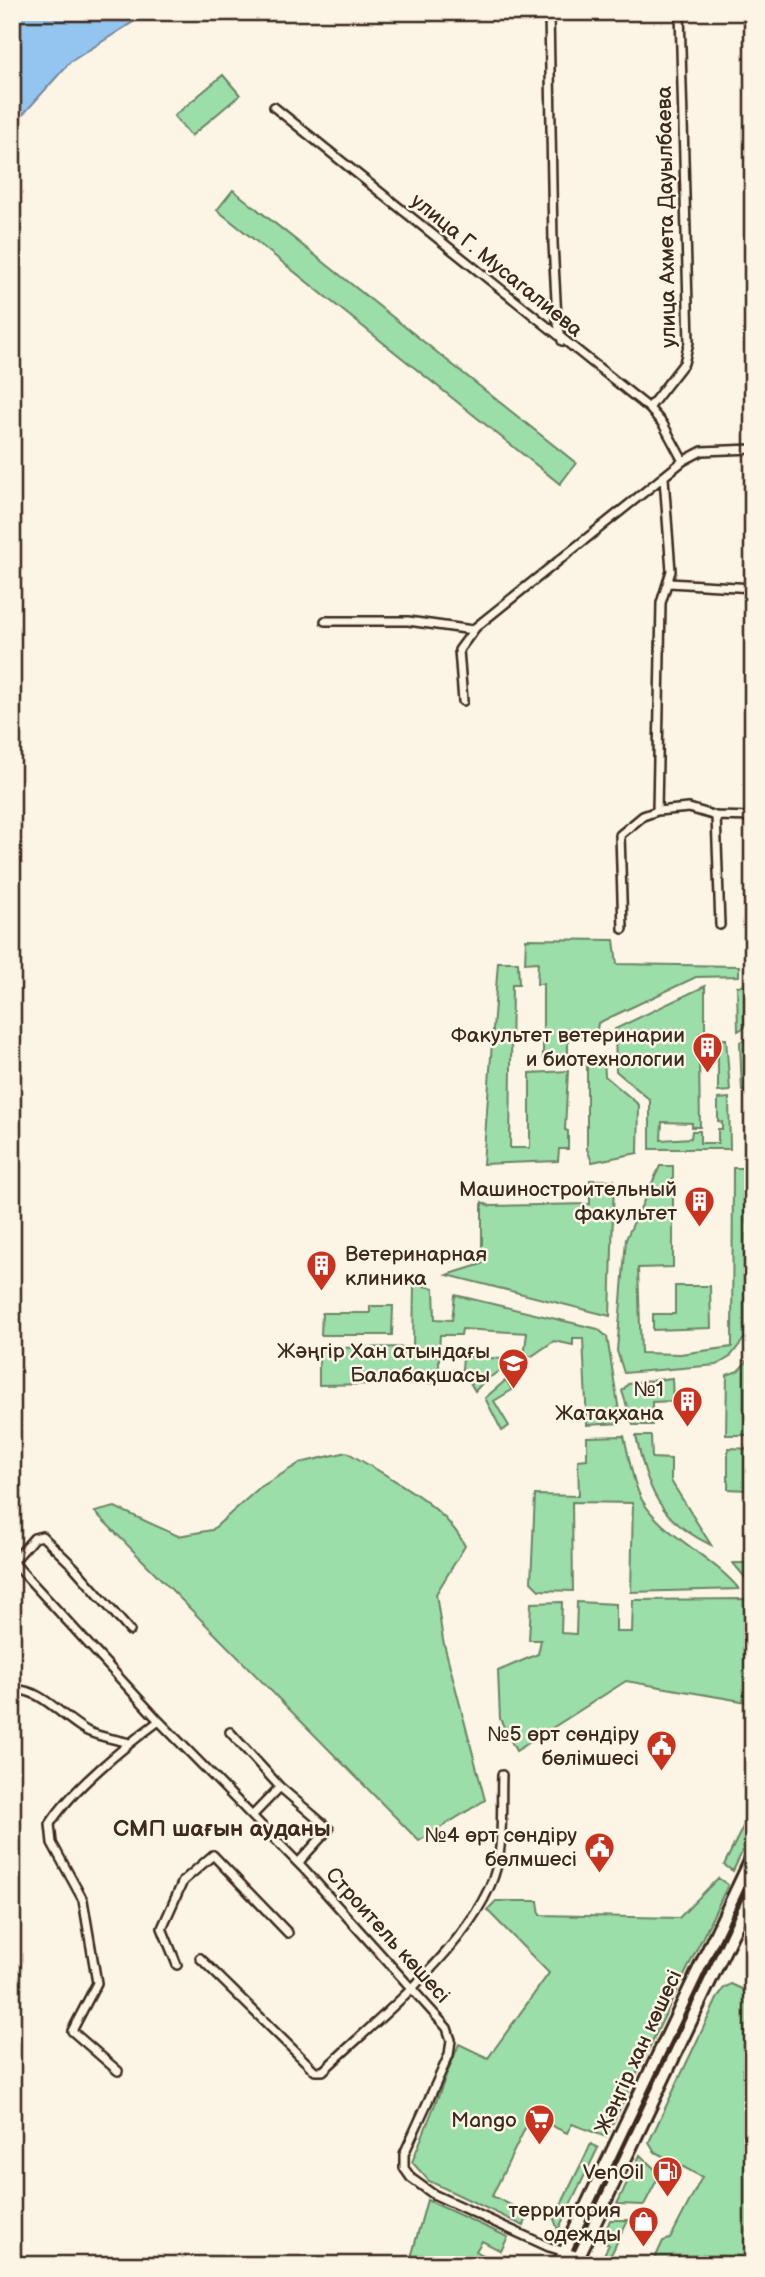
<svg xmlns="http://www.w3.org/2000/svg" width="765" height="2277" viewBox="0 0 765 2277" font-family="'Balsamiq Sans',sans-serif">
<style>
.green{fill:#9bdea9;stroke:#6b8464;stroke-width:2}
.water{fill:#94c4f0;stroke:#70869c;stroke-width:2}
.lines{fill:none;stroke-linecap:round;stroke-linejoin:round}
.street-casing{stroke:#3b2a1e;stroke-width:12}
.primary-casing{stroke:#3b2a1e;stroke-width:16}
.street{stroke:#fcf5e5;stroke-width:7}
.primary{stroke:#fcf5e5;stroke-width:10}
.labels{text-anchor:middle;stroke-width:5;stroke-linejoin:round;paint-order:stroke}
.street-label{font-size:21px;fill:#3b2a1e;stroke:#fcf5e5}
.poi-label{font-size:21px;fill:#3b2a1e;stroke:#fcf5e5;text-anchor:end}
.neighbourhood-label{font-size:23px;font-weight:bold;fill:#3b2a1e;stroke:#fcf5e5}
</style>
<rect width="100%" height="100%" fill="#fcf5e5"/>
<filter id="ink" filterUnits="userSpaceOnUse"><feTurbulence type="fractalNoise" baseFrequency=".0143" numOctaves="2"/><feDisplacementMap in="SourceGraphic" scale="14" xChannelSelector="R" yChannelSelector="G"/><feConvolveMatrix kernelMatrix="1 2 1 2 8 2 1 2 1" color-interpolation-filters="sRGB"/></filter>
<g filter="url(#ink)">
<path class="green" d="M223,75L240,95L191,136L174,116Z
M233,190L576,463L560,484L217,210Z
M526,939L614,940L617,964L739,966V976L696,977L598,1023L596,1036L568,1039V1055L543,1058V984H537L538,962L525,963Z
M498,962H518L519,984H512L510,1148H530V1073L568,1071L565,1130L568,1131V1149H559L558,1161L483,1164Z
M753,985V1022L738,1031L737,986Z
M705,986V1033H700L699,1047L695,1048V1056L699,1057L700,1127H692V1123L662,1122L661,1140L691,1138L692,1131H700V1143H718V1129H722V1122L718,1121V1099L729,1098L730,1149H650V1100L616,1071L615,1029Z
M753,1036V1091H742L740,1042Z
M718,1039H726L730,1091L718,1092Z
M587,1056H604L605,1076L639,1105L638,1153L592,1162L587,1149Z
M660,1166H673V1267L638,1268L641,1353L680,1354L732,1347L733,1168H753V1327L730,1357L717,1365L624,1373L617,1351L626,1239Z
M590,1180H614L610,1316L447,1275L482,1264V1202L490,1206L590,1204Z
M414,1284L434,1288L435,1319L452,1320L455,1295L598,1329L607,1337L621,1423L587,1425L583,1338H573V1345L554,1341L532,1356H524L527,1333L462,1329L461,1335H440L439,1350L458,1351L459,1354L439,1355V1370H457L437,1383L319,1385V1354L323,1348L413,1347Z
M675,1286H710L711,1328L653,1330V1314H675Z
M370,1306H393L392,1335H321L322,1313H370Z
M753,1355V1435H726L727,1375L738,1371Z
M463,1356L519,1360L485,1380L475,1391L462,1369Z
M672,1378L673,1401L652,1402V1425H633L622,1391L628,1384Z
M506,1380L512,1390L494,1401L509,1426L502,1431L485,1398Z
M624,1436C629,1457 632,1480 642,1500C661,1534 712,1556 739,1589L631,1592L633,1503L572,1502L573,1591L539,1590L531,1582L535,1495L579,1496L578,1460L587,1459V1437Z
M636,1436H651L652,1458L671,1459V1481L711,1545C658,1520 648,1489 636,1436Z
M728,1448L753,1449V1587L733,1563H747V1490L728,1489Z
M347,1452C388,1478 443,1502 465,1546L436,1594L443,1640L485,1800L419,1841L95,1512L115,1507L178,1536L212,1530L259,1488L300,1463Z
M745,1599L753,1605V1703L626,1681L516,1751L500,1719L498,1671L538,1654L541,1640H529L531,1603L562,1602L561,1633L576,1634L577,1602L616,1604V1632H632L633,1600Z
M753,1807V1829L733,1871L724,1865Z
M718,1878L728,1885L606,2137L572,2124L567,2133L531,2116L492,2196L528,2213L524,2226L429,2181L412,2162L459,2044L488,2058L549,1973L487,1910L496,1901H538L540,1915L679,1918Z
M731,1984L753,1994V2265H652L663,2241L670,2239L702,2177L655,2152L649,2142L717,1999L723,1989Z
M685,2013L689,2015L577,2249L573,2247Z
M591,2144L598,2148L558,2230L554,2219Z
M640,2155L660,2174L644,2205L617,2204Z
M427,2200L508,2237L501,2251L482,2241L476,2251L495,2262L494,2265H409Z
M610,2220H628L607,2263L601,2260L609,2245L601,2241Z"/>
<path class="water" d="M12,12H149L70,62L12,127Z"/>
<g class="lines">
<defs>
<path id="street" d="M549,12L553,243L557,319L562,341
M274,107L649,408L663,424L683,461
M649,408L684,363L689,342L680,12
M669,583L753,588
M325,621H408L473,630
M463,701L459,650L476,627L683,461L702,451L753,449
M657,811L661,603L671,571L664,478
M716,816L720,925
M623,929L620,835L643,816L657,811L689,808L716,816L753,817
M12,1563L34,1538L42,1536L73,1566L130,1631
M14,1563L159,1721L305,1870L447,2028L451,2040L449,2055L404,2154V2168L411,2178L433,2194L549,2247L579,2256
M12,1690C41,1687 62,1718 87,1731C99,1737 115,1739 129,1743
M230,1732L280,1787L329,1829L298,1863
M252,1816L280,1787
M200,1958L315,2071H323C378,2018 489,1932 499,1855C503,1829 501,1801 502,1775
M177,1965L162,1928L183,1881L213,1855L288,1933
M118,2071L72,2031L97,1983L83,1900L52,1843L50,1824C72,1789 125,1746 159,1721"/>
<path id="primary" d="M558,2265L753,1855
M575,2265L753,1891"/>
</defs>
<use href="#street" class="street-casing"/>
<use href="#primary" class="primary-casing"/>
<use href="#street" class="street"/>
<use href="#primary" class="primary"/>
</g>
</g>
<defs>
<symbol id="building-pin" viewBox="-11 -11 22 30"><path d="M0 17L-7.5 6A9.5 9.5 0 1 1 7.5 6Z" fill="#c8321e" stroke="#fcf5e5"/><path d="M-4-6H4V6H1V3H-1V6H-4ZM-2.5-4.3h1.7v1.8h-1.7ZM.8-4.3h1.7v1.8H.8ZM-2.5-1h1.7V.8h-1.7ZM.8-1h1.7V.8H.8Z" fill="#fff"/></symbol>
<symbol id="school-pin" viewBox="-11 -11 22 30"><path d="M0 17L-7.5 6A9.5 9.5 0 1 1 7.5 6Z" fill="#c8321e" stroke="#fcf5e5"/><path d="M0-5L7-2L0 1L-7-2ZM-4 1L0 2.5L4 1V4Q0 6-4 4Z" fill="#fff"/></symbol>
<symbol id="civic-pin" viewBox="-11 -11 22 30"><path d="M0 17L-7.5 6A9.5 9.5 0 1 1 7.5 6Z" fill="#c8321e" stroke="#fcf5e5"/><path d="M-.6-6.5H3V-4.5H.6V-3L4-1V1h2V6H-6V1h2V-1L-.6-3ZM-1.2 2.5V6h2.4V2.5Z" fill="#fff"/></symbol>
<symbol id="supermarket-pin" viewBox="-11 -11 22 30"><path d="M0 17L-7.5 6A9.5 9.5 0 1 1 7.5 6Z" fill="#c8321e" stroke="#fcf5e5"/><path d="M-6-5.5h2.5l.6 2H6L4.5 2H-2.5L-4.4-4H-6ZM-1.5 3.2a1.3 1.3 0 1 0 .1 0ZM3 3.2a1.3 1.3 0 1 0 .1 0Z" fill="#fff"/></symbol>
<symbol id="fuel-pin" viewBox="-11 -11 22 30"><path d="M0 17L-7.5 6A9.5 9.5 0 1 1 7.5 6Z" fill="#c8321e" stroke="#fcf5e5"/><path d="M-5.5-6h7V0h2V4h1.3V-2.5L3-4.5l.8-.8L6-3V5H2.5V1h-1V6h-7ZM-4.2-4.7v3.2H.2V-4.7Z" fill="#fff"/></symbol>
<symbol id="shop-pin" viewBox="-11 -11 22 30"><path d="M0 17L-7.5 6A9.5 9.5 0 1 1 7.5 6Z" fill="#c8321e" stroke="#fcf5e5"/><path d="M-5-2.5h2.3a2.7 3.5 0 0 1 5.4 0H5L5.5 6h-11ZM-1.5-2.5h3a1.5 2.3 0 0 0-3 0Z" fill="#fff"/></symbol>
</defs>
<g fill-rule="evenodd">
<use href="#building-pin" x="690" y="1030" width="35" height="47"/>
<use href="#building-pin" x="682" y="1184" width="35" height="47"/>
<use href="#building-pin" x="304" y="1248" width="35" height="47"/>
<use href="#school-pin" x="496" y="1346" width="35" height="47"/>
<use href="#building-pin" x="670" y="1384" width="35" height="47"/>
<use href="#civic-pin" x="644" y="1728" width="35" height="47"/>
<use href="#civic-pin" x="582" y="1830" width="35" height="47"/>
<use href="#supermarket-pin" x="522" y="2102" width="35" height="47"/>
<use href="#fuel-pin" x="650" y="2154" width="35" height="47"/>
<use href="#shop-pin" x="626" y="2204" width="35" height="47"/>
</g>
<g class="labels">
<g class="street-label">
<text transform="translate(666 217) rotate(-91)" y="7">улица Ахмета Дауылбаева</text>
<text transform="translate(497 265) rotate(39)" y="7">улица Г. Мусагалиева</text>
<text transform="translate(388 1935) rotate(48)" y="7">Строитель көшесі</text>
<text transform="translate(638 2052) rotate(-65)" y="7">Жәңгір хан көшесі</text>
</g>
<g class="poi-label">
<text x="685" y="1042">Факультет ветеринарии<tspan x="685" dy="24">и биотехнологии</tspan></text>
<text x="677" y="1196">Машиностроительный<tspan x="677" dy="24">факультет</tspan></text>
<text x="345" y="1261" text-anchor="start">Ветеринарная<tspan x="345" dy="24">клиника</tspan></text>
<text x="490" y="1358">Жәңгір Хан атындағы<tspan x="490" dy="24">Балабақшасы</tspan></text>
<text x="664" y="1396">№1<tspan x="664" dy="24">Жатақхана</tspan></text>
<text x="639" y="1741">№5 өрт сөндіру<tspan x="639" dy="24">бөлімшесі</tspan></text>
<text x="577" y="1842">№4 өрт сөндіру<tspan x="577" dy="24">бөлмшесі</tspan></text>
<text x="517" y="2127">Mango</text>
<text x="644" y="2179">VenOil</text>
<text x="621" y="2217">территория<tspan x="621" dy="24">одежды</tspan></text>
</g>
<g class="neighbourhood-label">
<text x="222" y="1836">СМП шағын ауданы</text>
</g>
</g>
<rect width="765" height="2277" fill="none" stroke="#fcf5e5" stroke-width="42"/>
<rect x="21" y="21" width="723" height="2235" fill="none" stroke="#3b2a1e" stroke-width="2.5" filter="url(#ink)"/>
</svg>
